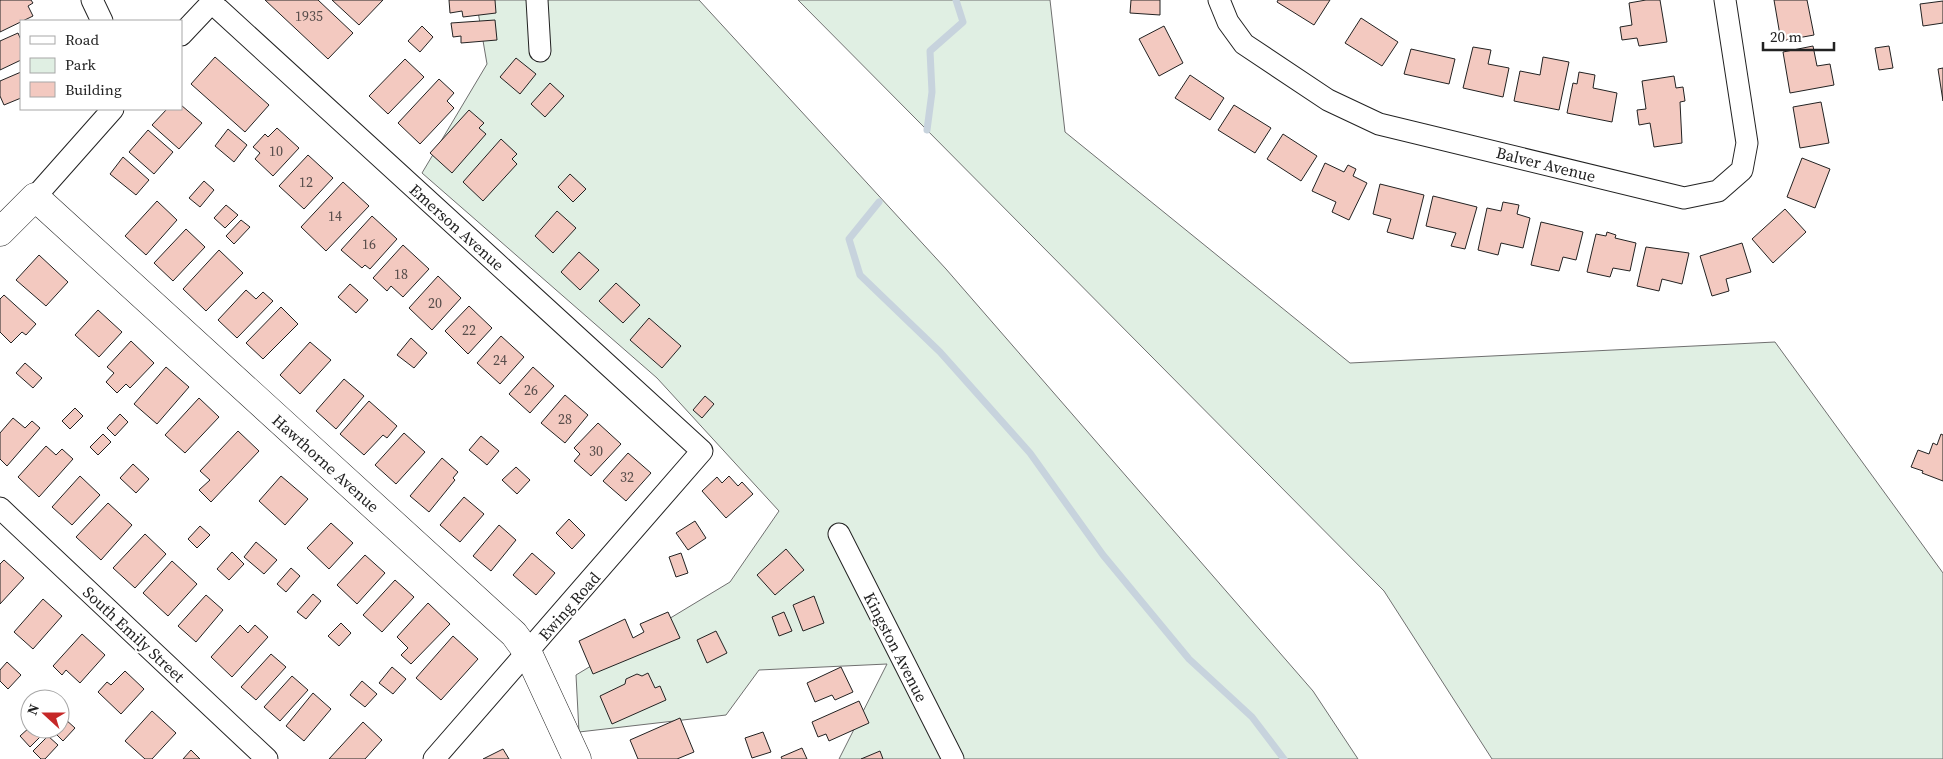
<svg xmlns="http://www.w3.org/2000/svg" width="1943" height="759" viewBox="0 0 1943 759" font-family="'Source Serif 4',serif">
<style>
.green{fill:#e0efe3;stroke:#6f6f6f}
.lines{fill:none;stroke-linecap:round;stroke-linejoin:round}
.stream{stroke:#c7d3dd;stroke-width:7}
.building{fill:#f3c9c0;stroke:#222}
.minor-casing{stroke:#222;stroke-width:23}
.tertiary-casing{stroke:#222;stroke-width:29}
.minor{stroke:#fff;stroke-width:21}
.tertiary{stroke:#fff;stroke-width:28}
.labels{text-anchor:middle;stroke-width:4;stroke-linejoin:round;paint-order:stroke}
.number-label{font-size:14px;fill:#564c4a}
.street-label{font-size:16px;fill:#222;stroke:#fff}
</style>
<rect width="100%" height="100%" fill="#fff"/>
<path class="green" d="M476,0H699L946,269L1313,691L1358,759H839L887,664L759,670L726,715L579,732L576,675L730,582L779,511L657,378L422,173L487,64Z
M798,0H1050L1065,132L1350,363L1775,342L1943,573V759H1492L1384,591Z"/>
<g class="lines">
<path class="stream" d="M927,130L932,92L930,51L963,22L956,0
M879,202L849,239L860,275L940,352L1030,453L1103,555L1189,659L1252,717L1284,759"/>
</g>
<path class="building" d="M0,0H31L33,3L28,6L33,16L0,32Z
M265,0H318L353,33L328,59Z
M332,0H383L359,25Z
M449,0H495L496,13L463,17L462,11L450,13Z
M1131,0H1160V15L1130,13Z
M1278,0H1330L1314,25L1277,2Z
M1646,0H1660L1667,42L1639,46L1637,38L1622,40L1620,27L1632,25L1629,3Z
M1774,0H1807L1814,35L1781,41Z
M1943,1V23L1923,26L1920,4Z
M1361,18L1398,42L1382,66L1345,43Z
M495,20L497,40L461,43V36L453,37L451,23Z
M422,26L433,37L420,52L408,41Z
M1164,26L1183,63L1159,76L1139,39Z
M18,33L21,40V60L0,70V41Z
M1813,46L1817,66L1830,64L1834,85L1790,93L1783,52Z
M1889,46L1893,68L1879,70L1875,48Z
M1473,47L1491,50L1488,64L1509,68L1503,97L1463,88Z
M1411,49L1455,59L1449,84L1404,74Z
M215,57L269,105L245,132L191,84Z
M1543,57L1569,62L1559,110L1514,101L1520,71L1540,75Z
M516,58L536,74L520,94L500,77Z
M405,59L424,77L388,114L369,96Z
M1943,68V101L1938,69Z
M21,72V98L4,105L0,96V81Z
M1579,72L1595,75L1593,88L1617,93L1612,122L1567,113L1573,83L1577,84Z
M1190,75L1224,98L1210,120L1175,98Z
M1674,76L1676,88L1683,87L1685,101L1680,102L1682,143L1654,147L1650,123L1639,125L1637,110L1646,109L1642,81Z
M439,79L454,93L447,101L454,108L420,144L398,123Z
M550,83L564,96L545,117L531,104Z
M1821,102L1829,143L1800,148L1793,107Z
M181,105L202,123L179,149L152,125L167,109H181Z
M1234,105L1271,128L1255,153L1218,130Z
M469,110L484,123L479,128L486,134L452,173L430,153Z
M277,128L299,148L273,176L255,159L260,153L253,147L265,134L268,137Z
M228,129L247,145L234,162L215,146Z
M148,130L173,152L154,174L129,152Z
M1283,134L1317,156L1301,181L1267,159Z
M501,139L517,154L512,159L517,164L483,201L463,182Z
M308,155L333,178L304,209L279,186Z
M123,157L149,180L136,195L110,174Z
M1802,158L1830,169L1815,208L1787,197Z
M1325,163L1344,172L1348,165L1356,169L1353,176L1367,183L1349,220L1332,212L1336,202L1312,191Z
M570,174L586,189L573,202L558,187Z
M204,181L214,190L200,207L189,198Z
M343,182L369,206L326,251L301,227Z
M1380,184L1424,195L1413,239L1387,232L1391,219L1373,214Z
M1433,196L1477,207L1465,249L1451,246L1456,233L1426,226Z
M157,201L177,220L146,255L125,236Z
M1503,202L1519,205L1517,214L1530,218L1523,248L1501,243L1498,255L1478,250L1487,208L1501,211Z
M226,205L238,215L225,228L214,218Z
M1785,209L1806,232L1773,263L1752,239Z
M557,211L576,228L553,253L535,236Z
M372,216L397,239L370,269L365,265L362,268L341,250Z
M241,220L250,227L234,244L226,236Z
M1541,222L1583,232L1576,260L1563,257L1559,271L1531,265Z
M186,229L205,247L173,281L154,263Z
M1607,232L1616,235L1615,238L1636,243L1630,271L1613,268L1610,277L1587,272L1596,234L1606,236Z
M1742,243L1751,272L1726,279L1729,291L1712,296L1700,256Z
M403,245L429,269L403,297L391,286L387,291L373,278Z
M1646,247L1689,253L1682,284L1662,279L1659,291L1637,286Z
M219,250L243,273L206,311L183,289Z
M579,252L599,270L580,290L561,272Z
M39,255L68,282L46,306L16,280Z
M438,276L461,298L432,330L409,308Z
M616,283L640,305L623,323L599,301Z
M350,284L368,300L356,313L338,297Z
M246,290L256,299L263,292L273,301L237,338L218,320Z
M4,295L36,324L26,335L22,332L11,343L0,332V299Z
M469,306L492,328L468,354L445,331Z
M281,307L298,324L263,359L246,343Z
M98,310L122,332L99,357L75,335Z
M649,318L681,346L662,368L630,340Z
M501,336L524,357L500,384L477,363Z
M411,338L427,353L414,368L397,355Z
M131,341L154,363L130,388L126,384L117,393L106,382L114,373L107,367Z
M310,342L331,360L300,394L280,375Z
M25,363L42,378L33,388L16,373Z
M166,367L189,387L157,424L134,404Z
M533,367L554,386L530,413L509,394Z
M344,379L364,396L336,429L316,411Z
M565,395L588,415L565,443L541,423Z
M705,396L714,404L702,418L693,410Z
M199,398L219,417L185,453L165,435Z
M369,401L397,426L387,438L383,435L364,455L340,434Z
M75,408L83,416L70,429L62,421Z
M120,414L128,422L115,436L107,428Z
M13,418L25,428L32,421L40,428L7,466L0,459V433Z
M598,423L621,444L591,476L574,461L580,454L574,448Z
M238,431L259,451L211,502L199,490L210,480L200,471Z
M404,433L425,452L396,484L375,465Z
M103,434L111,442L98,455L90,447Z
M1941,434L1943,435V481L1922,473L1923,471L1911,467L1918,450L1929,454L1933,443L1937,445Z
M481,436L499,451L487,465L469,450Z
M46,446L56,455L62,449L73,459L39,497L18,477Z
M628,453L651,473L626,501L603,481Z
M442,458L458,472L453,478L455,480L429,512L410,496Z
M133,464L149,479L136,493L120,478Z
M516,467L530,480L517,494L502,480Z
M80,476L100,495L72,525L52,507Z
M281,476L308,499L285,525L259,501Z
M729,476L738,486L742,482L753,494L726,518L702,491L717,477L722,483Z
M464,497L484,514L460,542L440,525Z
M108,503L132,525L101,560L76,537Z
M569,519L585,535L572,549L556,533Z
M695,521L706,538L688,550L676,533Z
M331,523L353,543L329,569L307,548Z
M499,525L516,540L491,571L473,556Z
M200,526L210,535L197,548L188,539Z
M145,534L166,554L135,588L113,568Z
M256,542L277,560L264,574L244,557Z
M786,549L804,570L775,595L757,575Z
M232,552L244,564L229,580L217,569Z
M532,553L555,573L536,595L513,575Z
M681,553L688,573L676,577L669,557Z
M365,555L385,573L357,604L337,585Z
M4,560L24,578L0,604V564Z
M172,561L197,584L168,616L143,593Z
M291,568L300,576L286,592L277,584Z
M395,580L414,597L382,632L363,615Z
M313,594L321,601L306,619L297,612Z
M206,595L223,610L196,642L178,626Z
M814,596L824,623L803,631L793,605Z
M43,599L62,616L33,649L14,632Z
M428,603L450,624L411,664L401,655L408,648L397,637Z
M668,612L680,638L593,674L579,641L625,619L633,638L644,632L640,624Z
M784,612L792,631L779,636L772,617Z
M341,623L351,633L339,646L328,636Z
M240,625L248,633L255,625L268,637L232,677L211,657Z
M716,631L727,653L707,663L697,640Z
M82,634L105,655L80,683L66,670L62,675L53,666Z
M453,636L478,659L441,700L416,678Z
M271,654L286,667L256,700L241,687Z
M7,662L21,675L8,689L0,681V670Z
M392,667L406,679L393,694L379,683Z
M841,667L853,692L835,700L832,695L815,702L807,683Z
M125,671L144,689L121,714L98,692L107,682L111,685Z
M648,673L655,688L660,686L666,700L612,724L600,696L625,684L626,679L637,674L642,676Z
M292,676L308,690L280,721L264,707Z
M362,681L377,694L365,707L350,695Z
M313,693L331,709L304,741L286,726Z
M859,701L869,723L829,741L826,734L818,737L812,722Z
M152,711L176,733L152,759H145L125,741Z
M680,718L694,752L677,759H638L630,740Z
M65,719L75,728L63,741L53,731L55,729H60V724Z
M363,722L382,740L365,759H329Z
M30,727V729H40L44,733L30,747L20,736Z
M763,732L771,752L752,758L745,738Z
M48,736L58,745L45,759H41L33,751Z
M802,748L807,759H782L781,757Z
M503,749L509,759H483Z
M191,750L200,759H183Z
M880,751L883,759H861Z"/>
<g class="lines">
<defs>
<path id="minor" d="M92,0L102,21
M537,0L540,51
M1219,0L1228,22L1244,44L1328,100L1379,124L1684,198L1718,191L1742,170L1747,143L1725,0
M212,3L702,451L434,759
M181,35L214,0
M35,197L113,109
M0,508L267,759
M839,534L953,759"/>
<path id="tertiary" d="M0,232L35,197L514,634L528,653L577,759"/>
</defs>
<use href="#minor" class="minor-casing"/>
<use href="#tertiary" class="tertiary-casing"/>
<use href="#minor" class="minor"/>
<use href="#tertiary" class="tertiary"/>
</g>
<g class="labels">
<g class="number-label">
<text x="309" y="21">1935</text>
<text x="276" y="156">10</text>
<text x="306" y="187">12</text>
<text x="335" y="221">14</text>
<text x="369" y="249">16</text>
<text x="401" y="279">18</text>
<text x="435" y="308">20</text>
<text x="469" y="335">22</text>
<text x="500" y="365">24</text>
<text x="531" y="395">26</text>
<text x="565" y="424">28</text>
<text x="596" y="456">30</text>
<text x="627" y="482">32</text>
</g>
<g class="street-label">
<text transform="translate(1546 164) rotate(14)" y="6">Balver Avenue</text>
<text transform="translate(457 227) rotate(42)" y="6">Emerson Avenue</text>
<text transform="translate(326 463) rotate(42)" y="6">Hawthorne Avenue</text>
<text transform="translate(569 606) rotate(-49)" y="6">Ewing Road</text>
<text transform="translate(134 634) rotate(43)" y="6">South Emily Street</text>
<text transform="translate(896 647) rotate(63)" y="6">Kingston Avenue</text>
</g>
</g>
<rect x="20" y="20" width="162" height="90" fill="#ffffff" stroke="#a7a7a7"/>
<rect x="30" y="36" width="25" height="8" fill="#ffffff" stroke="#a7a7a7"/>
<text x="65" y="45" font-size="15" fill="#222222">Road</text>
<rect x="30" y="58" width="25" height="15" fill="#e0efe3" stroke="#a7a7a7"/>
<text x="65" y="70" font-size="15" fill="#222222">Park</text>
<rect x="30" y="82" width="25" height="15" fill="#f3c9c0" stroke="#a7a7a7"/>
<text x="65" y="95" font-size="15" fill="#222222">Building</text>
<g transform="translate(45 714) rotate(291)"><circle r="24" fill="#ffffff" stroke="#a7a7a7"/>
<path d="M0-4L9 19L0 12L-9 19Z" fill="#c62828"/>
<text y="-8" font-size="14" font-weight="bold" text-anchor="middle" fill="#222222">N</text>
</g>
<path d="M1763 42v8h71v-8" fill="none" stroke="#222222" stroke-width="2.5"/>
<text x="1770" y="42" font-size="15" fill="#222222" stroke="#ffffff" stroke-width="4" paint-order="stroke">20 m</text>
</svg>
